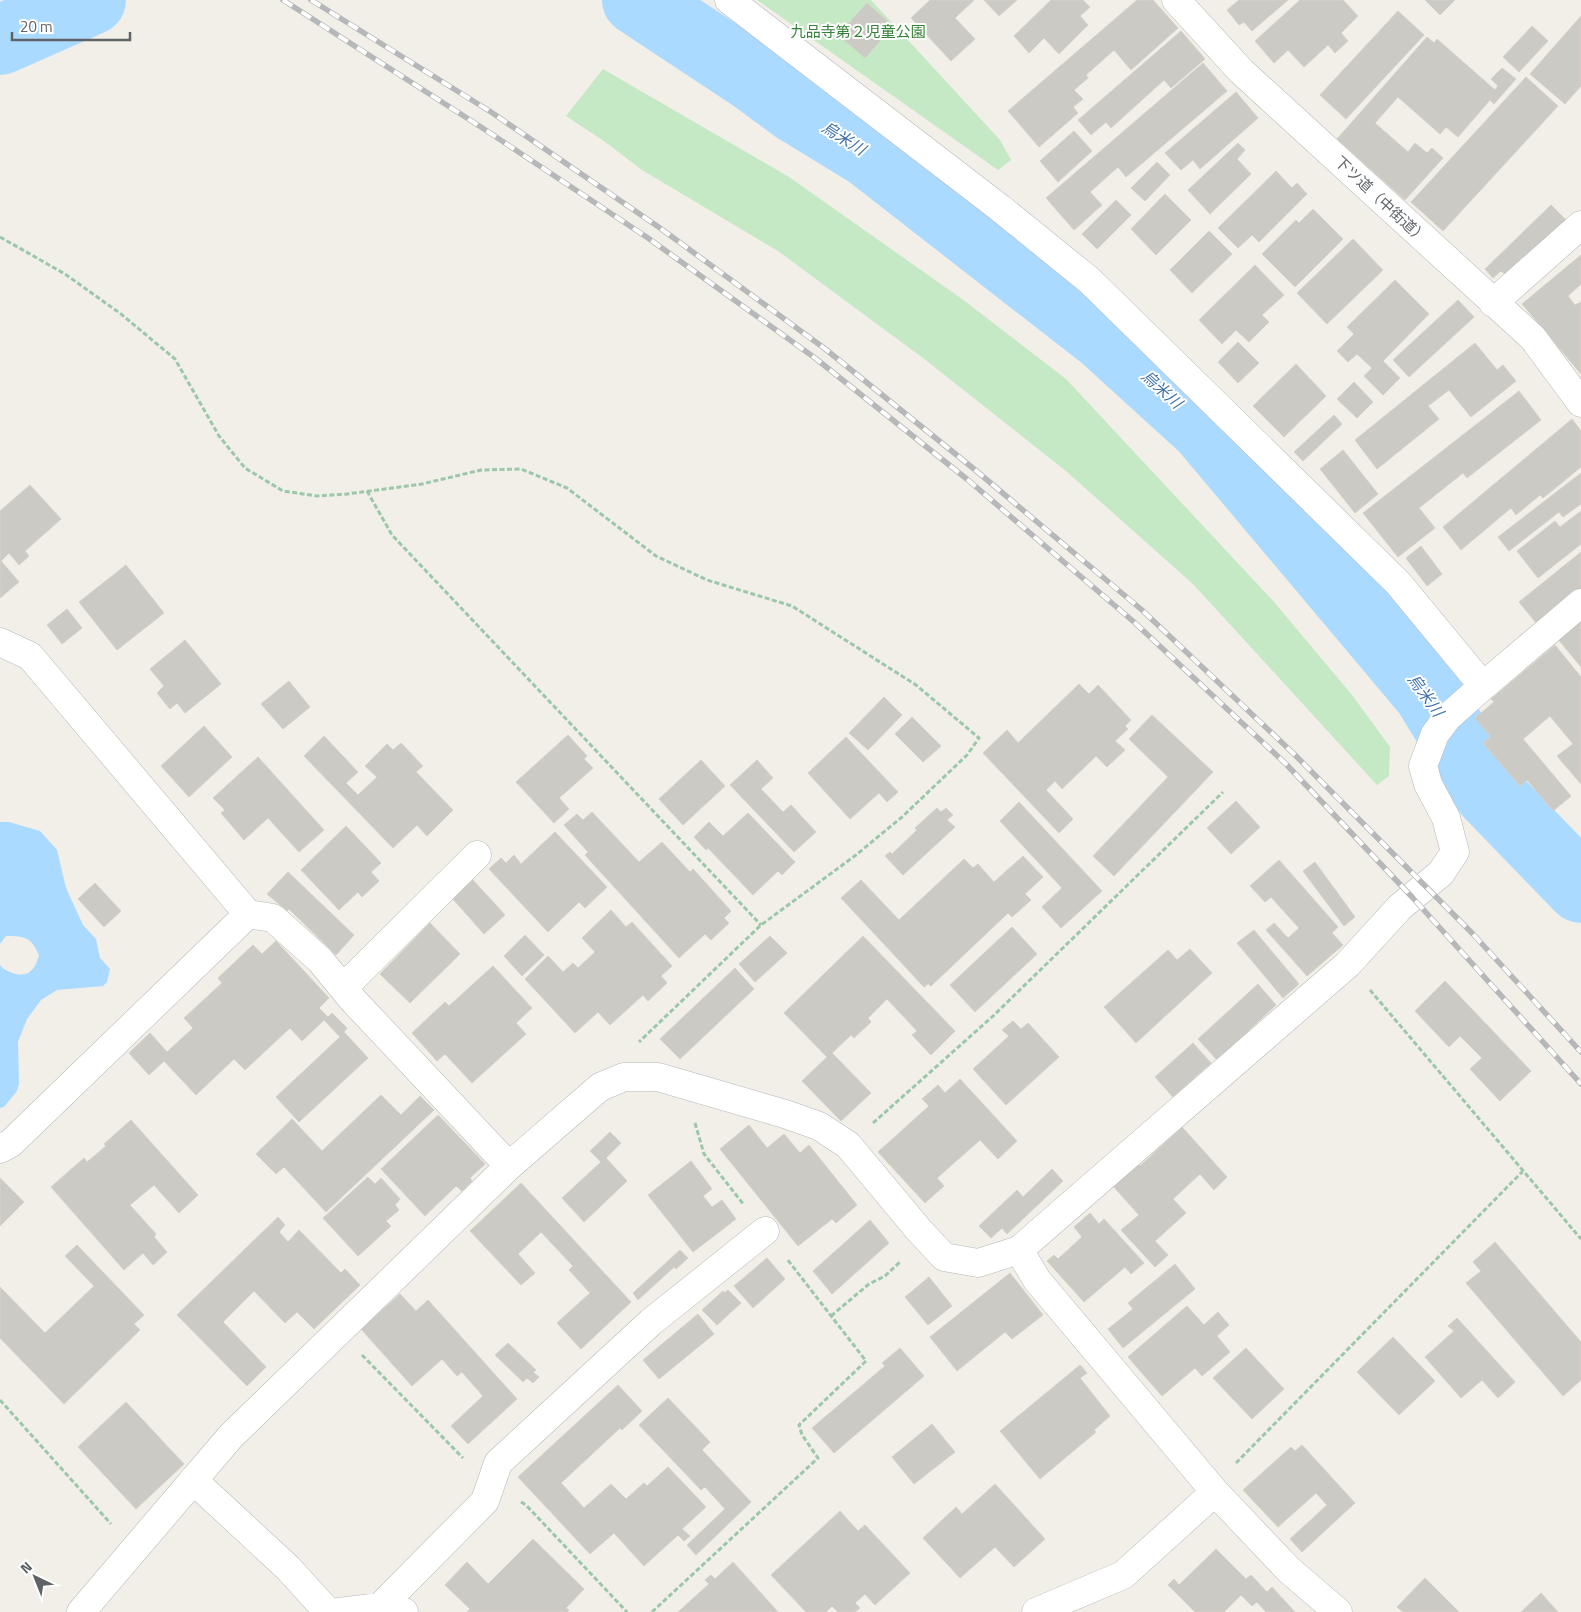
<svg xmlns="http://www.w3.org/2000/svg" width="1581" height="1612" viewBox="0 0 1581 1612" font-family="'Titillium Web','Noto Sans JP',sans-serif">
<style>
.green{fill:#c5e8c5}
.water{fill:#aadaff}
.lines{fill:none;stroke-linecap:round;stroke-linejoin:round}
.river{stroke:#aadaff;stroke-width:70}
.building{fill:#cccac5;stroke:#d6d1c6}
.minor-casing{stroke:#b5b8bc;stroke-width:29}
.path{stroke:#9cc7a9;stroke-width:3;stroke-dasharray:5 2.5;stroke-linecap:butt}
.minor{stroke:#fff;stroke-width:28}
.rail-casing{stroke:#b6b7b8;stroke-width:5.5}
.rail{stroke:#fff;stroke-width:4;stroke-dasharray:11;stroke-linecap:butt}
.labels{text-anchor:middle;stroke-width:4;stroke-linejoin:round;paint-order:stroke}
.park-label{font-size:15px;fill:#348238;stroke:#fff}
.street-label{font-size:15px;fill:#5f6368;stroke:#fff}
.water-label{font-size:16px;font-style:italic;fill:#4174aa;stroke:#fff}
</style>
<rect width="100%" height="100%" fill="#f1efe8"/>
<path class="green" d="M757,0H871L1000,140L1011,160L998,170Z
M603,69L789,177L962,299L1066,379L1274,602L1352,695L1390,747L1389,776L1377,785L1193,584L1066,471L923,358L778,251L642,170L604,141L566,116Z"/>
<path class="water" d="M0,822H9L40,831L57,850L66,888L83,925L96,939L100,958L110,969L107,982L103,986L57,990L41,1000L27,1019L18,1042L19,1084L17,1091L4,1107L0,1108V965C3,969 6,970 10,972C27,979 35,971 39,955C31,937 25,936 6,936L0,944Z"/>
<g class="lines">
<path class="river" d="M637,0L752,76L797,109L869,153L1104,336L1205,428L1428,693L1489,793L1581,888
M0,40L91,0"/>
</g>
<path class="building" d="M930,0H974L955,18L975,39L951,61L911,18Z
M984,0H1017L999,16Z
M1051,0H1083L1090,7L1080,16L1088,25L1059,54L1044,38L1029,53L1014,36Z
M1137,0H1153L1178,28L1131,70L1114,50L1086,75L1088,78L1074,90L1083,99L1073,107L1078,113L1039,147L1008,111Z
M1239,0H1288L1252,31L1244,22L1239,25L1227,10Z
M1300,0H1343L1358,16L1341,33L1348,41L1335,53L1328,45L1304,67L1288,50L1274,63L1255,41Z
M1425,0H1455L1440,15Z
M867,3L893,26L865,58L838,35Z
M1398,11L1424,35L1346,119L1320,95Z
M1581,16V86L1565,104L1530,74Z
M1532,26L1548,41L1519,72L1503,57Z
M1181,31L1205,59L1171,88L1164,80L1111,128L1106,122L1091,135L1078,120Z
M1427,37L1434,43L1437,39L1495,90L1498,86L1491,79L1502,68L1516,79L1494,104L1490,100L1458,137L1446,127L1440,134L1398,97L1375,123L1408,152L1415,143L1427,153L1432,148L1443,158L1405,200L1337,139Z
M1203,63L1227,91L1126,177L1118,167L1090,192L1102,205L1074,230L1046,198Z
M1526,77L1558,106L1443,231L1411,202Z
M1236,92L1258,118L1200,169L1193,160L1181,170L1165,153Z
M1074,131L1092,151L1058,182L1040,161Z
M1238,143L1245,150L1237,159L1251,174L1210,214L1188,190Z
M1157,162L1170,175L1145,201L1131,188Z
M1276,171L1292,188L1297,183L1307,194L1259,242L1252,235L1238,248L1218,228Z
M1165,194L1191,220L1156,255L1131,229Z
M1116,200L1131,215L1097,249L1082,234Z
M1551,205L1569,223L1528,263L1522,257L1505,274L1501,271L1493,278L1485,269Z
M1313,209L1343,239L1295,287L1262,254L1296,220L1299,223Z
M1209,231L1232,254L1192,293L1170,270Z
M1353,239L1383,270L1327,324L1297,293Z
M1581,255V284L1568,296L1575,305L1581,302V374L1522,304Z
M1255,265L1284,295L1262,315L1269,322L1249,342L1236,330L1222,344L1199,320Z
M1395,280L1429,314L1383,361L1400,378L1383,395L1364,376L1372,368L1357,354L1348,362L1337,351L1354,334L1347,327Z
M1458,300L1474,317L1409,377L1393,360Z
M1238,342L1259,363L1238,383L1218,362Z
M1475,343L1497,370L1503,365L1516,381L1471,417L1449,390L1428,406L1439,419L1377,469L1355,440Z
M1296,364L1326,396L1284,437L1253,406Z
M1354,382L1373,402L1357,418L1337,399Z
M1519,391L1541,420L1467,478L1463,473L1419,508L1435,528L1398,557L1363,513Z
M1334,415L1342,424L1303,461L1294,452Z
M1572,419L1581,431V467L1543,498L1540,495L1516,515L1511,508L1461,550L1443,527Z
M1343,450L1378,494L1355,513L1320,469Z
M1581,473V504L1563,517L1559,512L1509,551L1498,537Z
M30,485L61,519L25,551L29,556L19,565L9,553L1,561L19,582L0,598V511Z
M1581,511V544L1538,578L1517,551L1555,521L1560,527Z
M1421,546L1442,574L1427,586L1406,558Z
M1581,552V589L1537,624L1519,602Z
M126,565L164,613L117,650L79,602Z
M67,609L82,628L62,644L47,625Z
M1581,619V667L1557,638Z
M185,640L221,684L185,713L177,703L170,709L157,693L164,686L150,669Z
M1555,645L1581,677V784L1557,756L1573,744L1550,716L1523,739L1571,796L1553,811L1527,780L1520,786L1483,743L1491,737L1475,718L1494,702L1491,699Z
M289,681L310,707L283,729L261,704Z
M1079,684L1089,694L1098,685L1131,720L1125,726L1128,729L1115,741L1125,750L1107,767L1096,756L1062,789L1055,781L1046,790L1073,819L1059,833L983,753L1007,730L1018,743Z
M884,697L902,715L868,750L849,733Z
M1152,715L1213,772L1114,876L1093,856L1168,777L1129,739Z
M912,717L941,746L923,762L895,734Z
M204,726L232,757L189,797L161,766Z
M568,735L587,756L584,759L593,768L559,798L569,809L554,823L516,782Z
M324,736L358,772L346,783L358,795L377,777L365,766L387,744L393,750L401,743L423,766L416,772L453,810L427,836L417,825L393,848L304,756Z
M846,737L898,792L887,802L879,793L850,819L808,773Z
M258,757L324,830L299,852L268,818L244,840L221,813L225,810L213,798Z
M701,760L725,786L683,825L659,799Z
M757,760L773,778L761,789L783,812L791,805L816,832L794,852L730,785Z
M1236,801L1260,827L1231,854L1207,828Z
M1019,802L1102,891L1061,928L1042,907L1062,888L1000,821Z
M937,808L941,812L946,808L953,815L947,820L955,827L903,875L885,856L890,852L892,854L917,830L915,828Z
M592,812L639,862L662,842L690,872L693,869L731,911L724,918L729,923L711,940L705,934L679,958L585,855L588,852L564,825L577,814L583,820Z
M748,813L795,862L782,875L778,871L753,895L708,848L706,850L694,837L709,822L723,836Z
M346,826L381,863L371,872L379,881L362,897L358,892L339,910L301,870Z
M555,832L607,887L585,908L579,902L548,932L489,869L501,858L506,863L514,855L521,864Z
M1023,856L1043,877L1025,894L1031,900L1012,917L1008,913L931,986L928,984L924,987L841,898L861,880L899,920L964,859L973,868L978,864L994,882Z
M1279,860L1338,927L1332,933L1343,945L1307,976L1266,930L1274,923L1288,938L1299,928L1271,897L1265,902L1250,886Z
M1315,862L1355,917L1344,926L1303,871Z
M288,872L354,935L336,955L289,909L287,911L267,894Z
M473,880L505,915L484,934L452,898Z
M95,883L121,911L104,927L78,899Z
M611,910L626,927L632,922L672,966L661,976L667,983L648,1001L643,995L610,1025L598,1012L575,1033L525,979L548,956L563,972L573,963L578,968L595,952L582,938Z
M430,923L460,954L410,1003L380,974Z
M1012,927L1037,954L975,1012L950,985Z
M1254,930L1299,984L1283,998L1237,943Z
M525,935L544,955L522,976L504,956Z
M770,936L787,953L755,982L739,964Z
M863,936L955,1031L931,1055L912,1035L917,1031L887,999L868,1018L871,1022L854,1038L851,1035L832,1053L871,1093L841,1121L802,1081L827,1057L784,1013Z
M276,941L329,998L319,1008L328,1017L332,1013L347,1028L344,1032L368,1058L299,1122L276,1097L340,1037L324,1020L302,1041L290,1028L245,1070L234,1059L196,1095L164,1061L149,1075L129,1053L150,1033L167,1052L193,1028L184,1018L222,983L218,978L253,945L262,954Z
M1190,949L1212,973L1136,1043L1104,1007L1168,950L1177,960Z
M493,966L532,1008L516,1023L526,1034L472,1083L445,1054L437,1061L412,1033L445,1002L449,1006Z
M735,968L754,989L680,1059L660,1039Z
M1445,981L1531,1071L1500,1101L1470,1069L1482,1058L1460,1036L1449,1047L1415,1011Z
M1258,984L1276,1005L1217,1060L1198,1039Z
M1013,1021L1021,1029L1028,1023L1059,1057L1006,1105L973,1069L1009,1036L1002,1030Z
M1193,1043L1211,1063L1173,1097L1155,1077Z
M960,1079L1017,1141L998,1159L980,1140L937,1178L944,1186L925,1203L878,1152L929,1106L922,1099L938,1085L945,1093Z
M381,1095L401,1115L420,1096L434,1110L326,1212L284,1167L276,1174L256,1154L292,1119L322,1151Z
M438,1115L485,1164L470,1178L472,1181L462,1191L456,1186L425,1216L381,1169Z
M131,1120L198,1195L179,1213L154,1185L130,1205L156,1234L154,1237L167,1252L153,1265L143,1253L124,1270L51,1187L84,1158L87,1162L106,1146L104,1144Z
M749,1125L767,1148L784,1134L800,1153L809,1145L857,1205L836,1223L832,1219L798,1246L720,1149Z
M1182,1127L1227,1177L1214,1190L1200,1174L1173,1199L1186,1213L1155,1241L1168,1255L1155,1267L1121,1230L1139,1215L1112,1185L1137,1162L1140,1166Z
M610,1132L621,1143L606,1158L627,1181L584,1222L562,1198L601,1162L590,1151Z
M691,1161L712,1189L703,1196L712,1207L722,1200L736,1219L693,1252L648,1195Z
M1052,1169L1063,1181L1007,1234L1002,1228L991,1238L979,1226L1017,1190L1023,1197Z
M368,1177L375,1184L381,1178L400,1199L395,1205L399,1210L386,1221L391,1226L358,1256L323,1218Z
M0,1178L24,1202L0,1226Z
M521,1183L631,1302L581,1349L557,1323L590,1293L569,1270L573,1266L541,1232L518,1254L535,1273L521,1285L470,1231Z
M1090,1213L1099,1224L1104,1219L1144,1263L1131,1274L1125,1267L1084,1302L1047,1261L1054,1255L1058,1259L1082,1237L1074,1227Z
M278,1217L285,1225L279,1232L288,1242L299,1230L341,1273L345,1269L360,1285L314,1329L297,1312L285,1323L254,1291L223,1322L266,1367L247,1386L177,1315Z
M870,1220L889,1243L832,1294L813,1271Z
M1495,1242L1581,1342V1380L1563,1396L1466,1283L1481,1271L1473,1262Z
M77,1245L144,1315L134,1324L140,1330L64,1404L0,1338V1287L45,1333L94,1286L65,1256Z
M680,1250L688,1258L676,1269L674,1267L638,1300L633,1293Z
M767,1258L785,1279L753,1308L734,1286Z
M1175,1264L1195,1289L1123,1348L1108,1329L1133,1309L1128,1303Z
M1010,1273L1043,1315L1012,1339L1005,1332L957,1371L930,1337Z
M929,1277L952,1306L928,1325L905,1297Z
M728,1290L741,1303L717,1325L702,1310L723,1291L724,1293Z
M400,1294L416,1311L428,1300L517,1399L468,1444L451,1426L483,1396L462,1372L457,1376L442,1359L412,1386L361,1329Z
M1187,1306L1204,1325L1218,1312L1229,1325L1217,1336L1230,1352L1202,1376L1195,1368L1162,1396L1128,1357Z
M698,1314L714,1334L659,1379L643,1360Z
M1457,1318L1515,1382L1498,1398L1482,1380L1461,1398L1425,1357L1454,1331L1448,1326Z
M1393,1337L1435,1381L1399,1415L1357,1372Z
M508,1343L536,1370L533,1372L539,1377L533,1383L527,1378L523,1382L495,1355Z
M900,1348L924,1376L834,1453L812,1428L885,1366L882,1363Z
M1246,1348L1284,1389L1252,1419L1213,1378Z
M1080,1365L1087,1373L1080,1378L1110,1416L1094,1430L1096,1432L1040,1479L1000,1431Z
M618,1385L642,1411L622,1430L620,1428L561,1483L584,1508L611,1484L626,1499L644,1483L647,1486L668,1467L706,1507L682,1529L690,1536L684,1541L678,1535L644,1566L614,1533L590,1554L518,1477Z
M668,1398L710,1442L702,1450L751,1502L696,1555L687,1545L725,1509L705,1487L701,1490L639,1425Z
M126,1402L184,1464L136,1509L78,1447Z
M932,1424L955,1452L914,1484L892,1457Z
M1302,1445L1355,1503L1302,1552L1290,1539L1327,1505L1316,1493L1278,1527L1243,1490L1291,1447L1295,1451Z
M995,1484L1045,1539L1014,1567L995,1547L960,1578L923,1538L956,1507L962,1514Z
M840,1511L858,1531L865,1525L910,1573L875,1605L865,1594L855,1603L860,1608L855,1612H838L832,1606L826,1612H806L771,1575Z
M533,1539L584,1589L566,1608L569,1610L567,1612H467L470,1609L445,1585L467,1562L488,1584Z
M1216,1549L1246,1579L1251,1575L1267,1592L1272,1587L1295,1612H1266L1257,1602L1252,1606L1241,1595L1224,1612H1195L1168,1585L1174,1579L1179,1585Z
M733,1562L778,1612H678L709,1584L705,1580L711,1575L715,1579Z
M1425,1578L1459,1612H1403L1397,1607Z
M1541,1593L1558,1612H1521Z"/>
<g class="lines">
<defs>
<path id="minor" d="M729,0L1000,208L1089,280L1398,583L1483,686
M1176,0L1241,71L1533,338L1581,403
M1493,303L1581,225
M0,642L30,656L248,914
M343,988L477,855
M0,1149L11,1143L248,914L273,918L320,960L351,998L509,1166
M1019,1250L1037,1280L1215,1492L1289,1570L1338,1612
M193,1480L288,1568L328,1612
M380,1607L485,1501L498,1463L651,1322L765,1231
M81,1612L231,1436L509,1166L600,1087L624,1077H658L785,1114L819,1126L848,1145L918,1229L944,1257L978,1263L1019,1250L1348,964L1400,907L1441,873L1455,852L1446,818L1428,784L1423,766L1435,734L1448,717L1483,686L1581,603
M339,1612L380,1607L404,1612
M1036,1612L1123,1575L1215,1492"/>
</defs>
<use href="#minor" class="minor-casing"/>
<path class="path" d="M0,237L65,274L121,314L175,359L219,436L245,468L283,491L317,496L347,494L422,484L481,470L521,469L567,488L656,556L707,580L792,606L916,685L979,738L967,755L902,817L856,855L761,925L639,1042
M367,491L392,535L761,925
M1370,990L1581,1239
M695,1123L704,1154L744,1205
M873,1123L992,1017L1223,792
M831,1316L869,1284L885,1276L901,1261
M362,1355L463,1458
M0,1400L111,1524
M1236,1463L1523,1171
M521,1502L526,1505L627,1612
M652,1612L818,1458L802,1435L799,1425L866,1361L787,1259"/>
<use href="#minor" class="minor"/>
<defs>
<path id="rail" d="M283,0L484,129L648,238L815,358L968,480L1134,622L1286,764L1412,897L1581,1084
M311,0L491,112L660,228L824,348L974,469L1142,610L1295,755L1472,933L1581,1052"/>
</defs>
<use href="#rail" class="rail-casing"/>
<use href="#rail" class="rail"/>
</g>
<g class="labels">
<g class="park-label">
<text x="858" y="37">九品寺第２児童公園</text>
</g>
<g class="street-label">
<text transform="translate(1381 200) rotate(43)" y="5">下ツ道（中街道）</text>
</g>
<g class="water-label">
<text transform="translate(844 138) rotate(32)" y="6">烏米川</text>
<text transform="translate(1162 389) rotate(42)" y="6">烏米川</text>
<text transform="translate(1426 695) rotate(54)" y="6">烏米川</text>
</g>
</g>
<g transform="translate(35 1577) rotate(317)" stroke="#ffffff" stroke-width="4" paint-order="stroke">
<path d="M0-4L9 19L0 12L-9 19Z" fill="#5f6368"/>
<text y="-8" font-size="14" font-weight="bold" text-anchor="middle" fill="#5f6368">N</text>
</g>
<path d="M12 32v8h118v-8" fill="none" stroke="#5f6368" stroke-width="2.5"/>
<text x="20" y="32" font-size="15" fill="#5f6368" stroke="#ffffff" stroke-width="4" paint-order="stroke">20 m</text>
</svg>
